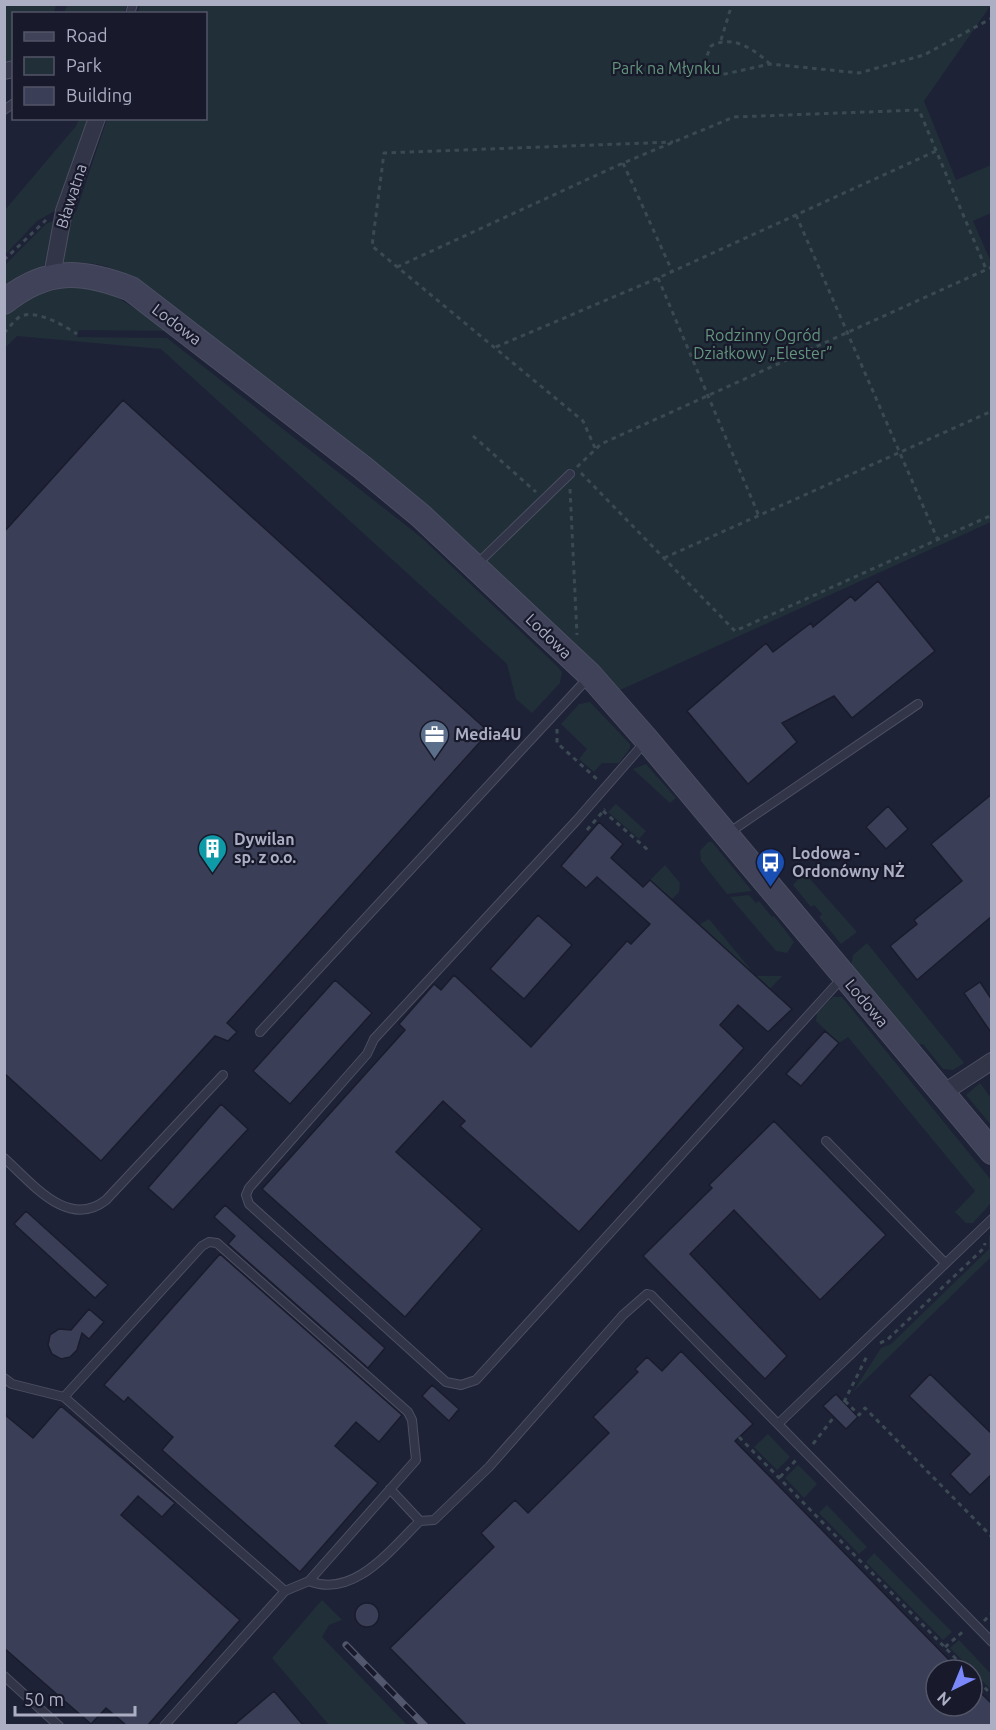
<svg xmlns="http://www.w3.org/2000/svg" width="996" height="1730" viewBox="0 0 996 1730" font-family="Ubuntu,sans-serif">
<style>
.green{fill:#202f38}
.building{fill:#3a3f57;stroke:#1a1c2d;stroke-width:1.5}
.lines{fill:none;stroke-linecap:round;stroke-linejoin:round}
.lane-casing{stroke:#4c4f62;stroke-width:10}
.street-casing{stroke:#4c4f62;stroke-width:18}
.secondary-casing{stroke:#4c4f62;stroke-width:26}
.path{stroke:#3b4a52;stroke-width:3;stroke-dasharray:4.5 4.5;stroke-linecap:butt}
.lane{stroke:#323547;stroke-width:8}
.street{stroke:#323547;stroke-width:16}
.secondary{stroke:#40425a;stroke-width:24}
.rail-casing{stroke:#53576e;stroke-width:7}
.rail{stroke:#181a2b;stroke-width:4.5;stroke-dasharray:14;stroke-linecap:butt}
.labels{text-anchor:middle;stroke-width:4.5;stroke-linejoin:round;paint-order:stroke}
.park-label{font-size:16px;fill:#63957c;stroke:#181a2b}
.street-label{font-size:16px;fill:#acaec4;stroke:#181a2b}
.poi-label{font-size:16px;font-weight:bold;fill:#acaec4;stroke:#181a2b;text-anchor:start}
</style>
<rect width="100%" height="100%" fill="#1e2236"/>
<path class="green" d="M4,5H56L54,13L14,14L13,62L4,63Z
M67,5V4L127,5L124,13H64Z
M140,5H991L924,101L956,180L991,165V213L973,221L991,262V522L618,691L484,558L346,440L143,283C117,268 91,258 61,265L69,211L76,212L107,119L206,118V14L138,13Z
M79,119H89L60,208L37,221L5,255V210L76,126Z
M58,218L48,261L40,269L5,285V265L46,224Z
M81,286L115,296L170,331L79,330L77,337L167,338L422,538L557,666L562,672L560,683L532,713L516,699L507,664L161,349L17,336L5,348V314C28,294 51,289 81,286Z
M590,702L630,744V748L619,763H602L594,772L579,759L587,749L561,724L579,704Z
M646,764L676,798L670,803L633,769Z
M616,804L646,831L639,839L608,812Z
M708,842H712L752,891L727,894L701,861L700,851Z
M665,865L680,883L679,892L671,900L650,880Z
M811,865L810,879L857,932L841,944L819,917L822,914L814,905L811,907L793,885Z
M749,895L756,903L759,901L772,917L774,916L794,942L787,953L776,951L730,897Z
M709,919L756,976H782L770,989L699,925Z
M867,943L964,1063L953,1070L943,1069L923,1044L917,1045L851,966L853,955Z
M833,997H842L991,1180V1203L973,1223H966L955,1212L975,1191L848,1037L839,1043L816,1021L817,1013Z
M980,1083L991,1098V1125L966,1095Z
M991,1233V1257L853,1392L881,1348L891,1344L989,1249V1236Z
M768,1434L790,1457L777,1470L754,1447Z
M798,1465L817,1484L804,1498L785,1478Z
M827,1505L867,1547L859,1554L819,1513Z
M874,1553L952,1632L943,1640L866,1562Z
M322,1600L342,1620L329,1625L322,1637L407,1725H329L272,1658Z
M959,1640L991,1674V1690L950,1648Z"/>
<path class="building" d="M123,400L489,732L227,1023L237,1032L228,1041L215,1036L101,1161L4,1073V532Z
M878,581L935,651L852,718L834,696L782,723L797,742L748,784L687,711L766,643L773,652L811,623L813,627L851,596L855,601Z
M992,794V916L917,980L890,946L917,924L914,920L962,881L931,844Z
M888,806L908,829L886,849L866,827Z
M599,822L623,844L611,858L643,887L650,880L792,1009L768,1032L738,1005L720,1025L744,1048L579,1232L460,1126L465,1121L443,1101L396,1152L482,1229L405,1317L262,1189L405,1030L399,1024L434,984L441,990L454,975L531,1047L627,941L631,944L650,924L597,877L586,888L561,866Z
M538,915L572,945L524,999L490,969Z
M335,980L372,1013L290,1104L253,1071Z
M980,982L992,1000V1034L964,993Z
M825,1031L839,1043L801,1086L786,1074Z
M221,1104L248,1129L173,1210L148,1188Z
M774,1121L886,1235L820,1300L734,1210L690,1254L787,1356L765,1379L643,1256L712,1188L709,1185Z
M225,1205L385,1348L368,1368L228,1244L235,1236L214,1217Z
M26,1211L108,1285L95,1298L14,1224Z
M220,1254L402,1415L379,1442L356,1422L335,1446L378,1483L300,1572L162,1450L173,1437L128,1397L124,1402L104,1385Z
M89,1309L104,1322L89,1339L82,1333L77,1350L70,1357L61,1359L52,1354L48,1345L50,1335L59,1329L71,1330Z
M681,1351L753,1424L735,1441L959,1670H936V1706H972V1684L992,1704V1725H466L390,1648L494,1547L481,1533L515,1500L528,1513L609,1433L593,1417L638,1372L635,1369L647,1357L662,1371Z
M930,1374L992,1434V1474L970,1495L950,1474L970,1454L909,1396Z
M432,1385L459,1409L449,1421L422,1396Z
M836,1394L858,1417L846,1429L823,1406Z
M61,1406L175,1503L162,1517L138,1496L121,1515L240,1620L148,1725H126L106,1708L91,1724L4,1648V1414L33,1438Z
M355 1615a12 12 0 1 1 24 0a12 12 0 1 1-24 0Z
M274,1691L303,1725H234Z"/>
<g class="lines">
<defs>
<path id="lane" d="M130,14L133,4
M4,110L14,103
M476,565L570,474
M645,742L576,821L374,1039L367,1054L249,1188L246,1195L249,1204L446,1382L461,1385L476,1380L844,976
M727,834L918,704
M260,1032L588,678
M826,1141L945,1263
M4,1158C32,1183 68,1230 106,1200L223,1075
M4,1378L12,1384L64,1397L285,1591L309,1581L416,1460L412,1420L408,1412L217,1243L209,1242L202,1246L64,1397
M779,1423L992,1219
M390,1489L420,1521
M309,1581C354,1599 391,1549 420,1521L434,1520L489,1467L623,1315L647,1294L651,1295L992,1642
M4,1676L59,1726
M164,1726L285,1591"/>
<path id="street" d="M4,71L14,69
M52,276L64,211L97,118
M943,1093L992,1061"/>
<path id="secondary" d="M4,302C47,267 82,270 131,289L363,468L421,516L590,675L647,740L992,1152"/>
</defs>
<use href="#lane" class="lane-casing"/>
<use href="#street" class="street-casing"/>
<use href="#secondary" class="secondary-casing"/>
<path class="path" d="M721,40L732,4
M770,64C754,49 732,34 711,46L704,63L715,73L725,74L770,64L859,73L924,55L992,18
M623,163L672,271
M796,215L937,538
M4,260L46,220
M397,267L623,163L734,117L919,110L986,269
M658,278L759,516
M4,333C9,328 13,322 18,318C33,307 63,325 77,334
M496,347L658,278L936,151
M473,436L536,492
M595,448L583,421L372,246L384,153L673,142
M577,467L601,444L992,267
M581,473L735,631L992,515
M570,489L577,635
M664,558L992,411
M557,729V743L598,780
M603,811L648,850
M587,830L605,809
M880,1343L887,1340L984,1248L985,1243
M845,1401L859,1415L865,1408L992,1537
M844,1402L867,1356
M739,1437L967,1670
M813,1444L834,1417
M780,1477L797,1459
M984,1621L992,1613
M945,1647L965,1630
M972,1675L992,1695"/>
<use href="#lane" class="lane"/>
<use href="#street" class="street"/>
<use href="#secondary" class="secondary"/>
<defs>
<path id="rail" d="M346,1645L425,1726"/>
</defs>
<use href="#rail" class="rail-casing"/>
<use href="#rail" class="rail"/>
</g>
<defs>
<symbol id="office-pin" viewBox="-11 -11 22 30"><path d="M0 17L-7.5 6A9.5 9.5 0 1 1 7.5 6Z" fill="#5c6f8a" stroke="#181a2b"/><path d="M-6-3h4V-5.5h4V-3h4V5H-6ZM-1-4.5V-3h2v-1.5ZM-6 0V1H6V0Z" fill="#fff"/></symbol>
<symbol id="building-pin" viewBox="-11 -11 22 30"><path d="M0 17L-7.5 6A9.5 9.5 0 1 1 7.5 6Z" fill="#0f9aa8" stroke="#181a2b"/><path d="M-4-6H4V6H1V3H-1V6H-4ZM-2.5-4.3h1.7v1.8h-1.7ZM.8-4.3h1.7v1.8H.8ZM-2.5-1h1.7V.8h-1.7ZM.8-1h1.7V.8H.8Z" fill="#fff"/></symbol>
<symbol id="bus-pin" viewBox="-11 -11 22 30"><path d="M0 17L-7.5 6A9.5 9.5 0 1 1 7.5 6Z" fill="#1a4fb4" stroke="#181a2b"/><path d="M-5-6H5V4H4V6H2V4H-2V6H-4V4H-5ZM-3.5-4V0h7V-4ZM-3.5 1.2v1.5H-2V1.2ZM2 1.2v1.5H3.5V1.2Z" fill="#fff"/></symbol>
</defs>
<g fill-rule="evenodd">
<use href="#office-pin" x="418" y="718" width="33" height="45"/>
<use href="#building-pin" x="196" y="832" width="33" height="45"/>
<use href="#bus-pin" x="754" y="846" width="33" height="45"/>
</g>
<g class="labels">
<g class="park-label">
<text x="666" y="74">Park na Młynku</text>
<text x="763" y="341">Rodzinny Ogród<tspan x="763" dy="18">Działkowy „Elester”</tspan></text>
</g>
<g class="street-label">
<text transform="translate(71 196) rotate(-72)" y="6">Bławatna</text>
<text transform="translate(177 324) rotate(37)" y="6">Lodowa</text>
<text transform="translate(549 636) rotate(44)" y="6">Lodowa</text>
<text transform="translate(867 1003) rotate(50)" y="6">Lodowa</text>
</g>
<g class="poi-label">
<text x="455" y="740">Media4U</text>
<text x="234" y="845">Dywilan<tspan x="234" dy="18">sp. z o.o.</tspan></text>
<text x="792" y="859">Lodowa -<tspan x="792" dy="18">Ordonówny NŻ</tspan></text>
</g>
</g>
<rect width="996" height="1730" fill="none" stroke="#acaec4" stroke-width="12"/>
<rect x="12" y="12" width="195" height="108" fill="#181a2b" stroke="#535568" stroke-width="1.5"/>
<rect x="24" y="32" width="30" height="9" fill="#40425a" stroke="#535568" stroke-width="1.5"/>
<text x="66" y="42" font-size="18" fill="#acaec4">Road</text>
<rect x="24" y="57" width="30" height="18" fill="#202f38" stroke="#535568" stroke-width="1.5"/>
<text x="66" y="72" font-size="18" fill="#acaec4">Park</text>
<rect x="24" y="87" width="30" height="18" fill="#3a3f57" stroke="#535568" stroke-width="1.5"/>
<text x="66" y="102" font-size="18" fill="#acaec4">Building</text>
<g transform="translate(954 1688) rotate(223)"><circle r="28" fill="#181a2b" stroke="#535568" stroke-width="1.5"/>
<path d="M0-4.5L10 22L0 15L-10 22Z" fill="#7a88fb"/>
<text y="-9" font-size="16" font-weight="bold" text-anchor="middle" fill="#acaec4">N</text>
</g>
<path d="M15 1706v9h120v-9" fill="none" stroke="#acaec4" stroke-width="3"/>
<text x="24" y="1706" font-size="18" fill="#acaec4" stroke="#181a2b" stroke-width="4.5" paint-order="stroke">50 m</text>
</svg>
